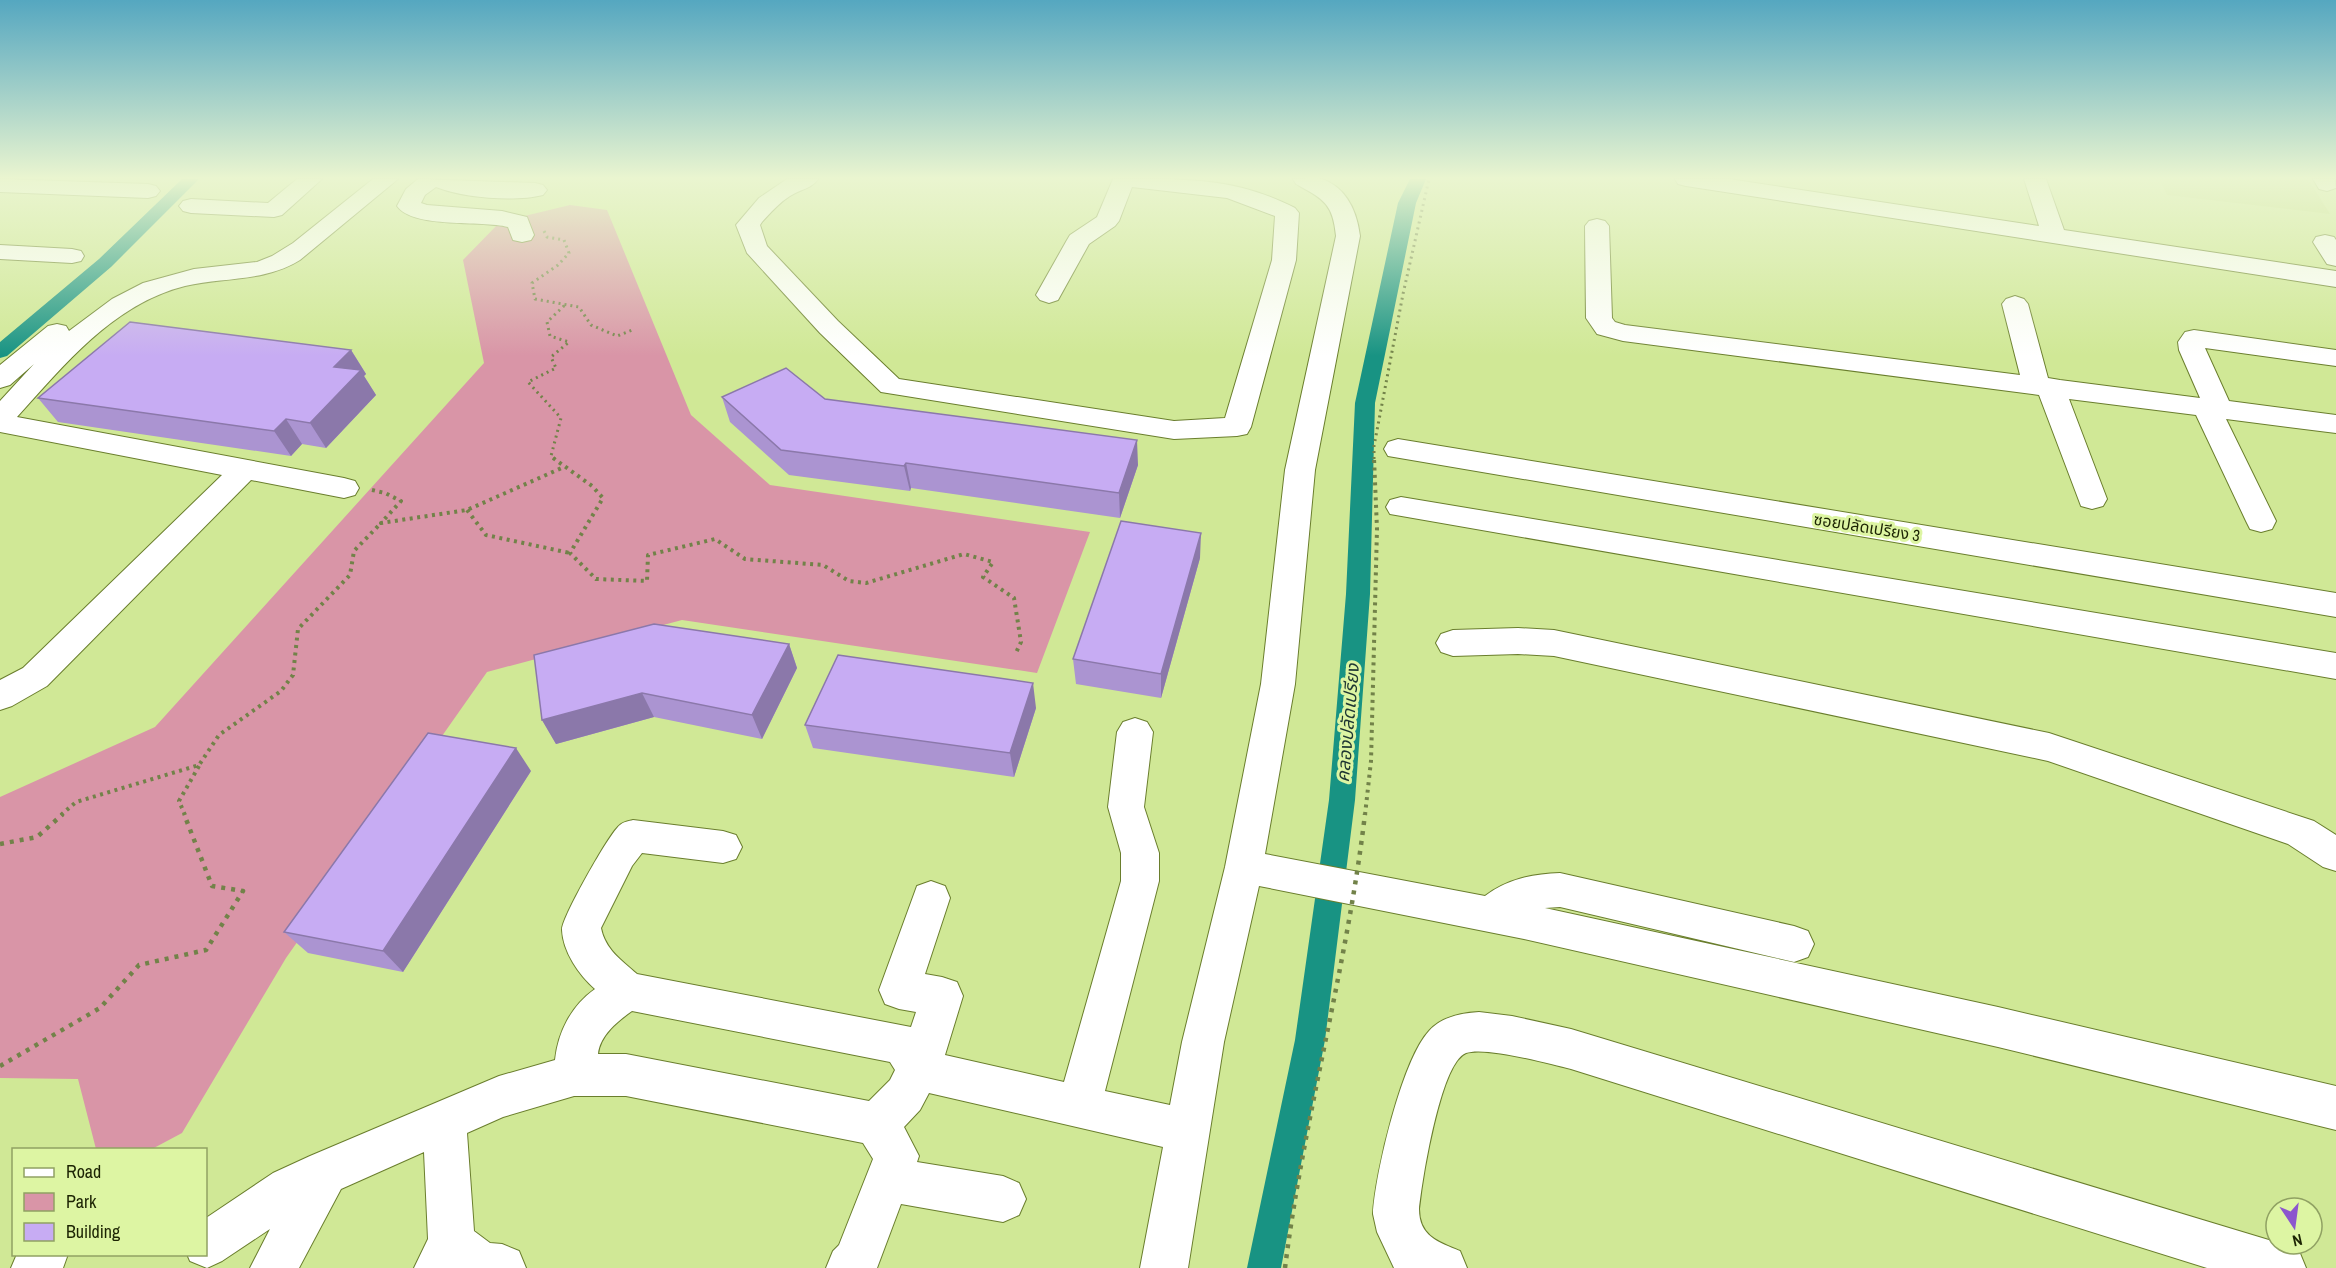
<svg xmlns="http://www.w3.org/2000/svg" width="2336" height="1268" viewBox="0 0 2336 1268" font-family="'Archivo Narrow','Noto Sans Thai',sans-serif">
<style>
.built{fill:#c4dd83}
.green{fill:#d995a7}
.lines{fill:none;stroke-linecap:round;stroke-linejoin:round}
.canal{fill:#189383;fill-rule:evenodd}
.minor-casing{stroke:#6a7e2d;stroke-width:2}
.path-far2{stroke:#728249;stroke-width:3;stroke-dasharray:2 4;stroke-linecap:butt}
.path-far1{stroke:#728249;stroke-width:4;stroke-dasharray:3 4.5;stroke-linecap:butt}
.path{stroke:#728249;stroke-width:4.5;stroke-dasharray:4 6;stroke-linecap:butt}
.minor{fill:#fff;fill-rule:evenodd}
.path-bridge-far2{stroke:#728249;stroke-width:3;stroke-dasharray:2 4;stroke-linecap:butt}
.path-bridge-far1{stroke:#728249;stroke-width:4;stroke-dasharray:3 4.5;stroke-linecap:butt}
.path-bridge{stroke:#728249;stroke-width:4.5;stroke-dasharray:4 6;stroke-linecap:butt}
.wall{fill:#ab94d1}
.shaded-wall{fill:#8b78aa}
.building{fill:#c7acf3;stroke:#8b78aa;stroke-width:1.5}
.labels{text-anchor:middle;stroke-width:6;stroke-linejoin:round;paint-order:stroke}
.street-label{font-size:16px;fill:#1c2403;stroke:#ddf5a3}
.water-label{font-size:18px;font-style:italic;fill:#1e3632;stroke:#ddf5a3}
</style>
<rect width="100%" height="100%" fill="#d0e896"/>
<path class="built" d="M2159,179H2308L2330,214L2167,195Z"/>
<path class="green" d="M570,205L607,210L691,415L770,485L1090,532L1037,673L682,620L487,672L286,958L182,1133L152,1149H96L78,1079L0,1078V797L155,727L484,363L463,260L500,222Z"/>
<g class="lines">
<path class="canal" d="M182,179H199L111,267L7,356L0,358V342L99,259Z
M1410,179H1426L1416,203L1375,403L1370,594L1355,800L1325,1040L1281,1268H1247L1295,1040L1329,800L1346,594L1355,403L1398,203Z"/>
<defs>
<path id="minor" d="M0,179L148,184L156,186L160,191L156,196L148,198L0,192Z
M297,179H322L282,215L274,217L191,213L183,211L179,206L183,201L191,199L268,203Z
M373,179H398L300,260C265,282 223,277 185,286C113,304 64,365 17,417L344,478L355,481L359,488L355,495L344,498L251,480L47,686L12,706L0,710V680L23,668L222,475L0,432V401L34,364L10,385L0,388V365L48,326L57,324L66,326L69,331L112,299L143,283L194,269L257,262L272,256L293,243Z
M418,179L535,183L543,185L547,190L543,195C515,202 463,198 436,187L425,195L421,203L427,205L502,211L527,217L534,235L531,240L522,242L513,240L508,227C482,220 413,229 397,206L406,189Z
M787,179H818C813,188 799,190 790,196C779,203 771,212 762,222L760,225L767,246L838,321L899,379L1174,421L1225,418L1272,260L1275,216L1227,198L1132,187L1119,221L1115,226L1089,244L1058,300L1049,303L1040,300L1036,295L1067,240L1070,235L1097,217L1113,179C1181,179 1233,176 1295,208L1299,213L1296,260L1251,427L1247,434L1237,436L1174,439L881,392L820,333L747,253L736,225L759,198Z
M1293,179C1301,179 1314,177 1322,179C1347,188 1357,212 1360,236L1315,470L1295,684L1265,854L1485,896C1508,879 1532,874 1560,873L1794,926L1808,931L1814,944L1808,957L1794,962L1560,907L1545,908L1998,1007L2336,1086V1130L1998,1047L1524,939L1259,886L1224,1042L1188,1268H1140L1163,1147L929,1093L920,1110L904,1127L919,1156L917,1162L1003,1176L1019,1183L1026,1199L1019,1215L1003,1222L901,1204L877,1268H826L833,1251L839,1245L873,1159L863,1143L626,1096H574L503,1117L467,1133L474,1231L490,1243L502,1244L519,1251L526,1268H414L428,1239L424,1152L341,1189L299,1268H250L270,1229L222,1261L207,1268L190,1261L187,1254H206V1218L273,1173L310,1156L499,1076L555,1060C558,1032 571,1006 595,989C579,975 563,952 562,930C561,919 610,832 620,825C623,822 629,821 633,820L723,831L736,835L742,847L736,859L723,863L642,853L632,866L601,928C605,949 621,960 637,974L911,1027L916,1012L899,1009L885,1004L879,990L917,886L931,881L945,886L950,898L925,974L942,977L957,982L963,996L945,1055L1064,1082L1121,881V853L1108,807L1117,732L1123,722L1135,718L1147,722L1153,732L1144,807L1159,853V881L1105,1091L1170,1105L1182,1042L1225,867L1261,684L1285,470L1336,236C1333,203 1323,199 1296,184ZM632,1011L890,1062L895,1070L890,1080L869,1101L626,1054H598C600,1035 618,1021 632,1011Z
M1675,179H1729L2039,226L2024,179H2046L2064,230L2336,271V287L1686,186L1678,184Z
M2313,179H2335L2336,188L2327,191L2319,189Z
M1597,219L1605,221L1609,226L1612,318L1615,322L1625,325L2020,375L2002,304L2006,299L2015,296L2024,299L2028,304L2048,378L2060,380L2200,398L2179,350L2178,342L2185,332L2194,330L2336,350V366L2205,348L2229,401L2336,415V433L2226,419L2276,521L2272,529L2261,532L2250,529L2246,521L2196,415L2069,399L2107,499L2103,506L2092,509L2081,506L2039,395L1623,341L1597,334L1586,318L1585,226L1589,221Z
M2325,235L2334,237L2336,240V266L2327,264L2313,242L2316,237Z
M0,245L72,249L81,251L84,256L81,261L72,263L0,259Z
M1398,439L2336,593V617L1388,456L1384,449L1388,442Z
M1401,497L2336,653V679L1390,514L1386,507L1390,500Z
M1518,628L1554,630L2049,733L2314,821L2336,835V871L2323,867L2288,844L2048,761L1554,656L1518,654L1453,656L1441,652L1436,643L1441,634L1453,630Z
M1479,1012L1512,1016L1571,1029L2282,1244L2299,1251L2306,1268H2207L1571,1069C1550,1064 1485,1046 1466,1053C1440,1063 1422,1182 1419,1209C1419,1236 1438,1242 1460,1251L1467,1268H1394L1377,1232L1373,1214C1375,1174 1402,1060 1429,1031C1441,1017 1461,1013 1479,1012Z
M17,1254H68L63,1268H11Z"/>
</defs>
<use href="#minor" class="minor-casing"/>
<path class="path-far2" d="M544,231L547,237L564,240L569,253L558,265L532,283L535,299L579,307L591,325L617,336L635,329
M555,459L551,456L561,418L528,382L556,368L551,357L569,342L550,336L547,322L566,304"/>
<path class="path-far1" d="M553,458L592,486L603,498L570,553L596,579L647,581L648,555L715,539L745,559L823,565L849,581L866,583L964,554L993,562L983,577L1014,598L1021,642L1015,655
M372,490L385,493L401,501L381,523L467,510L564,467
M467,510L486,535L570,553
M61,815L76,802L199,765L219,735L281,691L293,675L298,629L350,575L354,551L381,523
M185,815L179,801L199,766"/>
<path class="path" d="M0,844L37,837L63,814
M0,1066L100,1008L139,965L206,950L243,891L212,886L184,814"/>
<use href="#minor" class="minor"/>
<path class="path-bridge-far2" d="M1374,459V446L1403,294L1429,179"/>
<path class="path-bridge-far1" d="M1365,815L1371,761L1377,529L1374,458"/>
<path class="path-bridge" d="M1285,1268C1304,1116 1347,967 1365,814"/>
</g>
<path class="wall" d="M351,350L366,374L364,376L376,395L326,448L302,444L291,456L58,422L38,398Z
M722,397L825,399L1138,465L1120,518L911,488L910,491L789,475L730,422Z
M1200,558L1161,698L1076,684L1073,659Z
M789,644L797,668L762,739L654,717L556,744L542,720Z
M1036,708L1014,777L813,748L805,725Z
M531,771L403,972L308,953L284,932Z"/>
<path class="shaded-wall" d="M351,350L366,374L364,376L376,395L326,448L310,423L334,367Z
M286,419L302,444L291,456L274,431Z
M1137,440L1138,465L1120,518L1119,493Z
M906,463L911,488L910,491L904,466Z
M1201,533L1200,558L1161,698V674Z
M789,644L797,668L762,739L752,715Z
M1033,683L1036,708L1014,777L1010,753Z
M642,693L654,717L556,744L542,720Z
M516,748L531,771L403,972L383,951Z"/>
<path class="building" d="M130,322L351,350L334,367L361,370L310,423L286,419L274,431L38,398Z
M786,368L825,399L1137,440L1119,493L906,463L904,466L781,450L722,397Z
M1121,521L1201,533L1161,674L1073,659Z
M654,624L789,644L752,715L642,693L542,720L534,655Z
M838,655L1033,683L1010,753L805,725Z
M428,733L516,748L383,951L284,932Z"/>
<linearGradient id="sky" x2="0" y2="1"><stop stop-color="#55a7c0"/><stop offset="0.5" stop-color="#eaf5d0"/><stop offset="1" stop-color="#eaf5d0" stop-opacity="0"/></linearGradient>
<rect width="2336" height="356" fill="url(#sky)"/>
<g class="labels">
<g class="street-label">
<text transform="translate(1867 527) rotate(9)" y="6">ซอยปลัดเปรียง 3</text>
</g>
<g class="water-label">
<text transform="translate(1348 723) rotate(-85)" y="6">คลองปลัดเปรียง</text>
</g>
</g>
<rect x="12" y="1148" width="195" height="108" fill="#ddf5a3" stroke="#90a163" stroke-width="1.5"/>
<rect x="24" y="1168" width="30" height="9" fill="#ffffff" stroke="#90a163" stroke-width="1.5"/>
<text x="66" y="1178" font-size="18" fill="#1c2403">Road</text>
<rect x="24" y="1193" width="30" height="18" fill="#d995a7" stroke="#90a163" stroke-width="1.5"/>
<text x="66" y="1208" font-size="18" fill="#1c2403">Park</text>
<rect x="24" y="1223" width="30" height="18" fill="#c7acf3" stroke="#90a163" stroke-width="1.5"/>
<text x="66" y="1238" font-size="18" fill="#1c2403">Building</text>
<g transform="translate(2294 1226) rotate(167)"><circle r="28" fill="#ddf5a3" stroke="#90a163" stroke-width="1.5"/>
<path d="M0-4.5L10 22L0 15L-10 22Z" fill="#8c56ce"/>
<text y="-9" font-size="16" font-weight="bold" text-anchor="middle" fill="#1c2403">N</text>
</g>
</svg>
